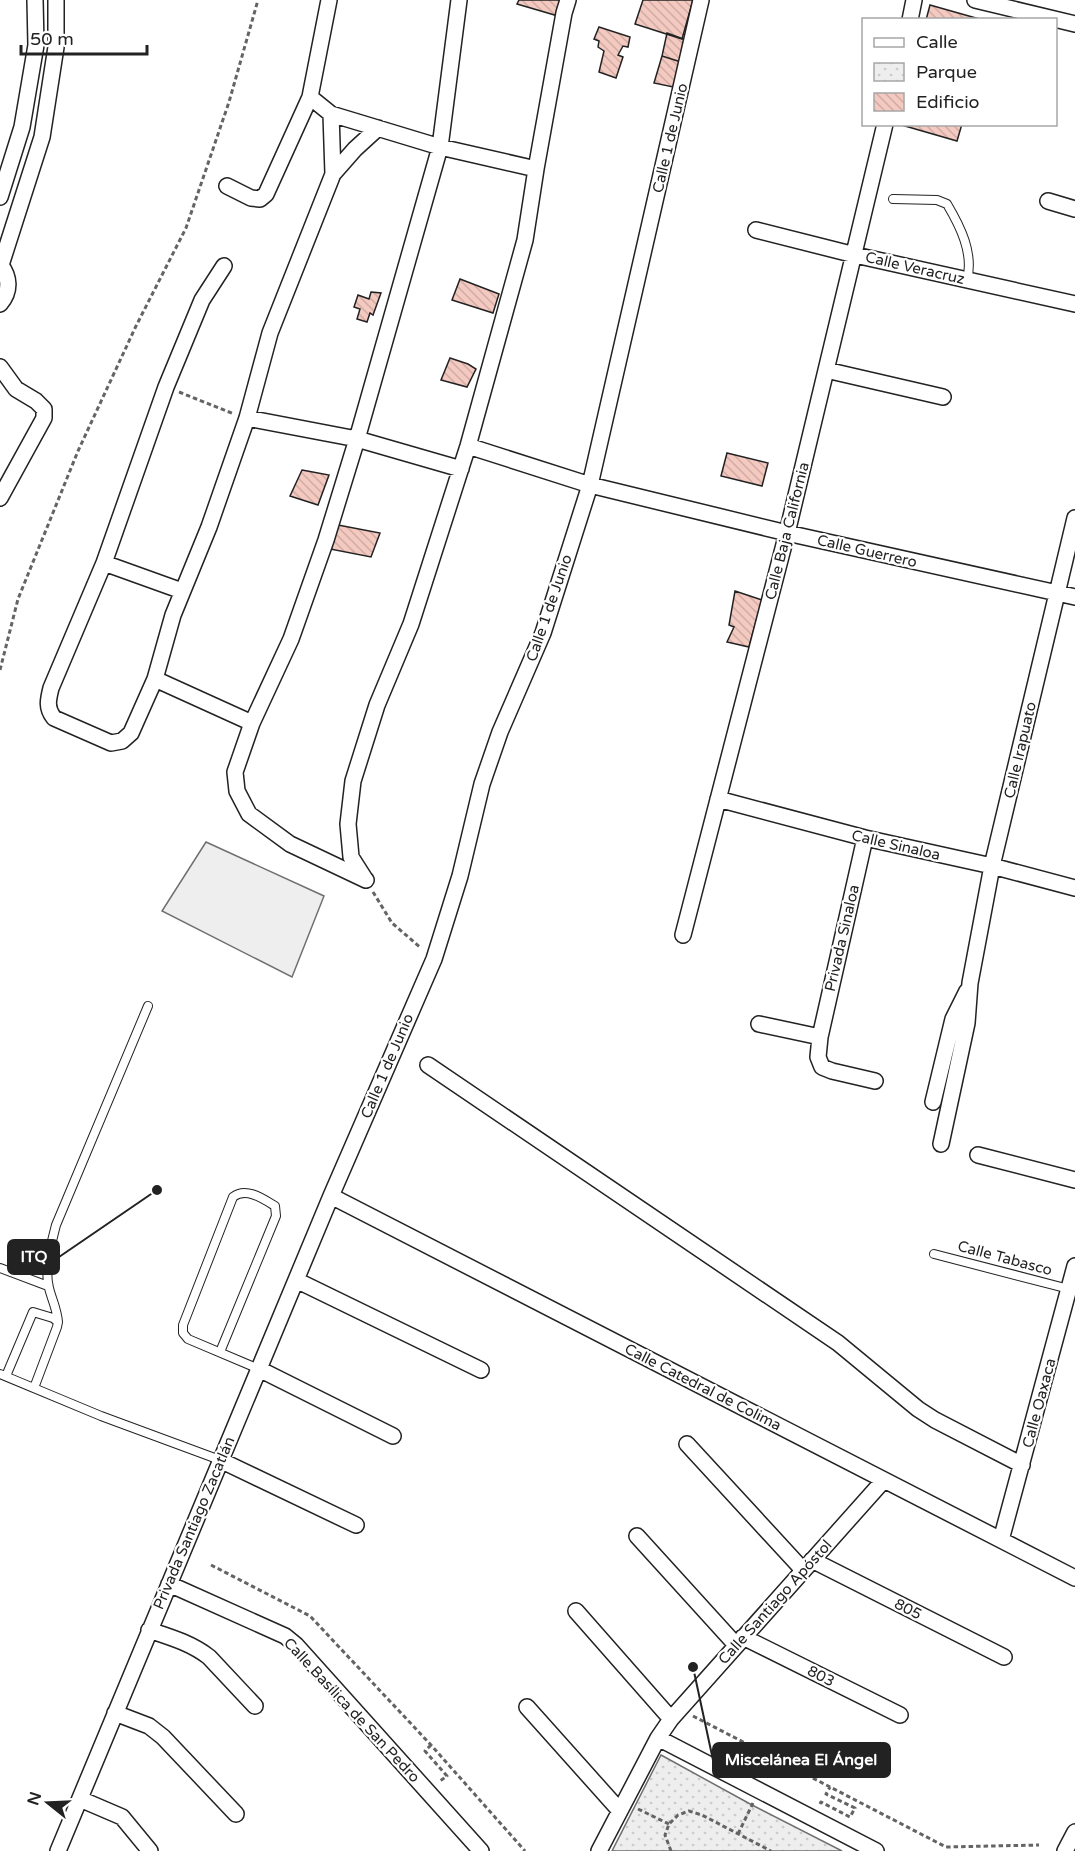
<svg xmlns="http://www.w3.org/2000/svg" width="1075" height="1851" viewBox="0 0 1075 1851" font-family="'Varela Round',sans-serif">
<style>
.park{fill:url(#park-dots);stroke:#6f6f6f;stroke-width:1.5}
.garden{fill:#eee;stroke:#6f6f6f;stroke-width:1.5}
.building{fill:url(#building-back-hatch);stroke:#222;stroke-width:1.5}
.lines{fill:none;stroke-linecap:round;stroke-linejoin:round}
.lane-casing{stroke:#222;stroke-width:10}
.street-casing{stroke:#222;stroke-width:18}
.path{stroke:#646464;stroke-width:3;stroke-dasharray:4.5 3;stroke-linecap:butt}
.lane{stroke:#fff;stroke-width:8}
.street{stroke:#fff;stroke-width:15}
.labels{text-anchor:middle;stroke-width:4.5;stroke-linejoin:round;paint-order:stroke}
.street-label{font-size:15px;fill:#222;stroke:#fff}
.leader{fill:none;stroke:#222;stroke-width:2}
.callout-dot{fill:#222;stroke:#fff;stroke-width:2}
.callout{fill:#222;stroke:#222;stroke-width:2}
.callout-label{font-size:16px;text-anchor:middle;font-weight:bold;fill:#fff}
</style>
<defs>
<pattern id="park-dots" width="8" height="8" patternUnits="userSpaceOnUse" patternTransform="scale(1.5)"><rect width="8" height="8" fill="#eee"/><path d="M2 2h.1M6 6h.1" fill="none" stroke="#ccc" stroke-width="1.8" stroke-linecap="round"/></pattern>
<pattern id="building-back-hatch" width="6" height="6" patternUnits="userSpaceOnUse" patternTransform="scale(1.5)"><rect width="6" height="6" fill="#f3c9c0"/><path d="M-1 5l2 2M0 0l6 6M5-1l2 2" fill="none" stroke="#d0aca5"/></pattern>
</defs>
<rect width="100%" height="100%" fill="#fff"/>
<path class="park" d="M661,1755L752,1805L842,1851H612Z"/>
<path class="garden" d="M206,842L324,896L292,977L162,911Z"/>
<path class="building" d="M519,0H563L558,16L517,4Z
M643,0H693L682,39L635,24Z
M930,5L983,20H926Z
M599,27L630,37L628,47L623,46L618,55L623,57L616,78L599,72L604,51L598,47L599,41L594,39Z
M667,33L686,40L681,62L662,56Z
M662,56L681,62L673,87L654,83Z
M898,124H962L957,141Z
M460,279L499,294L493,313L452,300Z
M371,292L381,293L373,315L370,313L367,322L357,319L360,309L354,307L358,295L369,299Z
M450,358L468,364L476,369L467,387L441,380Z
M727,453L768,463L762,486L721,476Z
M302,470L329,475L318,505L290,496Z
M338,525L380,533L371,557L330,549Z
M735,591L762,600L749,647L727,642L734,627L729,625Z"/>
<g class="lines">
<defs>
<path id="lane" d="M893,199L937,200L947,204C960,226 974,253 967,280
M934,1254L1069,1289
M0,1268L48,1286
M58,1322C57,1309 52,1300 49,1288C44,1268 51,1245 56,1225L148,1006
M220,1352L276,1216L275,1206C262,1198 246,1187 233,1197L183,1325V1333L188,1339L259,1369
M0,1374L101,1416L220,1460
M6,1376L33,1312L53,1318L58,1322L57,1327L34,1388"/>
<path id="street" d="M975,0L1075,24
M910,20L914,0
M310,97L331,114L440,147L536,169
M333,174L355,149L378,128
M227,186L251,198L260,199L266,194L310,97L329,0
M0,197L22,127L36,45L35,0
M1048,201L1075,209
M756,230L855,255L1075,304
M0,264C10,277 11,291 0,304
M1,265L42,137L56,47V0
M224,266L202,300L166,387L104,563L51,688C48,700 46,708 54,718L111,743L122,741L131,733L155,679L173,615L209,527L247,418L270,333L333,174L331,114
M0,367L16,389L36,401L44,409V418L0,498
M826,370L943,397
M247,418L357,439L461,469
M468,446L590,485L787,533L1075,597
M104,563L182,591
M155,679L252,723
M718,799L865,838L992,866L1075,888
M865,838L820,1037L818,1057L822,1067L832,1071L875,1081
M365,879L351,857L348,824L353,781L377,705L411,624L468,446L525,240L536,169L564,13L568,0
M366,880L290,844L249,814L237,791L235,772L252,723L291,639L326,540L357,439L440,147L459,0
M683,935L787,533L885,124
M759,1024L820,1037
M428,1065L838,1343L918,1409L935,1420L1022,1465
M933,1102L953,1019L967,991
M941,1144L967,1023L970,983L992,866L1075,518
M978,1155L1075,1180
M331,1196L1075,1578
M296,1280L481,1370
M259,1369L393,1436
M687,1444L803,1570
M220,1460L356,1525
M637,1536L736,1645
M1001,1540L1075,1266
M812,1560L1004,1657
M169,1584L285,1636L296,1645L481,1851
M576,1611L671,1719
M149,1630C170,1637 191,1643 209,1657L255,1706
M743,1637L900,1715
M527,1707L620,1811
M115,1713L149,1726L163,1737L236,1814
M658,1738L876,1851
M80,1799L122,1817L150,1851
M58,1851L331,1196L434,959L460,876L482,784L500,732L543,633L590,485L701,0
M599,1851L658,1738L671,1719L884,1480
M1065,1851L1075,1832"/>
</defs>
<use href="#lane" class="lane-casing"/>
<use href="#street" class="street-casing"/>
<path class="path" d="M179,392L234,414
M0,670L18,599L78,451L136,326L186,228L229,102L258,0
M373,892L392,923L421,948
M211,1565L310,1616L431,1745L525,1851
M693,1716L946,1847L1039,1845
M431,1745L425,1751L447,1776L440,1781
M820,1804L821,1802L850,1817L855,1808L826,1794L830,1787
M638,1809L669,1824
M738,1834L753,1803
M671,1851L665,1835L669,1824L678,1815L689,1811L702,1815L771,1851"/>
<use href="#lane" class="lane"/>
<use href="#street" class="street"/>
</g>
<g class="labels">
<g class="street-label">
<text transform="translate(670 138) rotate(-77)" y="5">Calle 1 de Junio</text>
<text transform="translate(915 268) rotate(13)" y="5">Calle Veracruz</text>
<text transform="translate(787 531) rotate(-76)" y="5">Calle Baja California</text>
<text transform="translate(867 551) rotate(13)" y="5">Calle Guerrero</text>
<text transform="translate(549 608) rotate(-71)" y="5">Calle 1 de Junio</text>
<text transform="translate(1020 750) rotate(-77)" y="5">Calle Irapuato</text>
<text transform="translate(896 845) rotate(13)" y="5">Calle Sinaloa</text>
<text transform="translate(842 938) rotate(-77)" y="5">Privada Sinaloa</text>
<text transform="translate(387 1066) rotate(-67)" y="5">Calle 1 de Junio</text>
<text transform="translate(1005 1258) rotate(15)" y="5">Calle Tabasco</text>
<text transform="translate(703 1387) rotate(27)" y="5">Calle Catedral de Colima</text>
<text transform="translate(1039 1403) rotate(-75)" y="5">Calle Oaxaca</text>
<text transform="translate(194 1523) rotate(-67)" y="5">Privada Santiago Zacatlán</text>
<text transform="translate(775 1602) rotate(-48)" y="5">Calle Santiago Apóstol</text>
<text transform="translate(908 1609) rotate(27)" y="5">805</text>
<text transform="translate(821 1676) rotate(27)" y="5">803</text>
<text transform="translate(352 1710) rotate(47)" y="5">Calle Basílica de San Pedro</text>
</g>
</g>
<path class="leader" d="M157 1190L59 1257M693 1667L713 1760"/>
<g class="callout-dot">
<circle cx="157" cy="1190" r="6"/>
<circle cx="693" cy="1667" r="6"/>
</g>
<g class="callout">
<rect x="8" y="1240" width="51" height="34" rx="6"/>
<rect x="713" y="1743" width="177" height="34" rx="6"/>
</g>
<g class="callout-label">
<text x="34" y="1262">ITQ</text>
<text x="801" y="1765">Miscelánea El Ángel</text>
</g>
<rect x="862" y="18" width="195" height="108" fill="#ffffff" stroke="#a7a7a7" stroke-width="1.5"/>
<rect x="874" y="38" width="30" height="9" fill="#ffffff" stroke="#a7a7a7" stroke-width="1.5"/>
<text x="916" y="48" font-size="18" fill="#222222">Calle</text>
<rect x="874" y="63" width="30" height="18" fill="url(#park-dots)" stroke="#a7a7a7" stroke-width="1.5"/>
<text x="916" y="78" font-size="18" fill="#222222">Parque</text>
<rect x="874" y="93" width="30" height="18" fill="url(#building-back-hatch)" stroke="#a7a7a7" stroke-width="1.5"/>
<text x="916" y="108" font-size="18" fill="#222222">Edificio</text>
<g transform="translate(48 1803) rotate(288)" stroke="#ffffff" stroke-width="4.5" paint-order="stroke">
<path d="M0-4.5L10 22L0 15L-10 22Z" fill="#222222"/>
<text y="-9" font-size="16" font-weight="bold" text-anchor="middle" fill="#222222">N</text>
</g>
<path d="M21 45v9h126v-9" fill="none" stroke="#222222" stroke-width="3"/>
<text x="30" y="45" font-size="18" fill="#222222" stroke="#ffffff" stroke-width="4.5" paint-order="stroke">50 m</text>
</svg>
